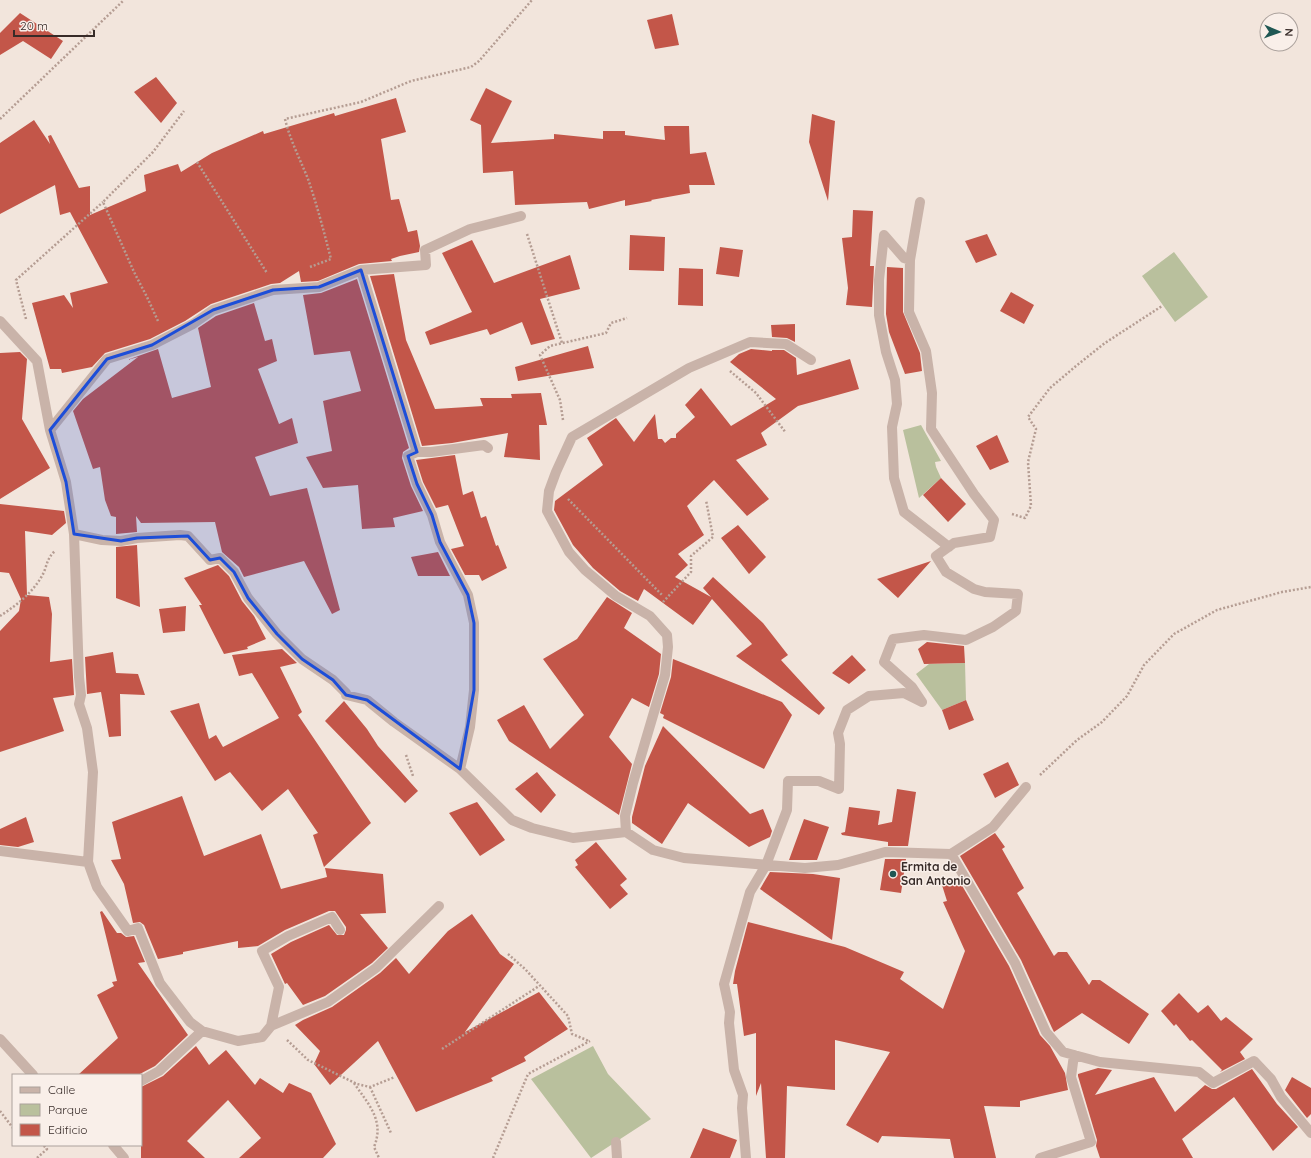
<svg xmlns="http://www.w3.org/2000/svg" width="1311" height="1158" viewBox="0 0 1311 1158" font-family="Quicksand,sans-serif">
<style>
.green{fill:#b9c09d}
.building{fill:#c35649}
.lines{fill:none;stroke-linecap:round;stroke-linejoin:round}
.path{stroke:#b59d93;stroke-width:2.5;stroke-dasharray:2 2;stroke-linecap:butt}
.street{stroke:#c9b3a9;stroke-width:10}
.marked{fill:#1d4ed8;fill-opacity:0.2;stroke:#1d4ed8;stroke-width:3;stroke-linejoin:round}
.poi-dot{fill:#1f5753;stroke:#f9efe9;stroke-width:1.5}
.labels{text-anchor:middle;stroke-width:3;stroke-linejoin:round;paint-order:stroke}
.poi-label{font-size:12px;font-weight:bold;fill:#372b28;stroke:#f9efe9;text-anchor:start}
</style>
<rect width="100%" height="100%" fill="#f2e5dc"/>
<path class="green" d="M1174,252L1208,297L1175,322L1142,276Z
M921,425L941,461L935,462L936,467L941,478L919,498L903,430Z
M965,663L966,700L942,710L916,674L929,664Z
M593,1046L608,1074L651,1119L591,1158L531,1079Z"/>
<path class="building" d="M20,13L63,41L51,59L23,41L0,55V33Z
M672,14L679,45L655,49L647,20Z
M156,77L177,103L161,123L134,92Z
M486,88L512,101L491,143L554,139V134L603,139V131H625V135L665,140L664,126H689L690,154L706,152L715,185H689L690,193L651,200L652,201L625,206V200L589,209L587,202L515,205L513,171L483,173L481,125L470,120Z
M396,98L406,132L381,139L391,200L399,199L408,232L417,230L420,246L419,252L400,256L391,259L392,261L359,264L318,281L301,282L299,271L280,283L271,284L211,304L185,321L150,339L105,353L92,367L62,373L61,369H50L32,303L64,295L73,308L70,293L108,283L70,212L60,215L55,185L0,214V143L34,120L50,144L48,136L51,135L79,188L90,186V215L146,191L144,175L178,164L181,172L212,153L263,131L264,134L334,113L335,116Z
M812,114L835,121L828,201L809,142Z
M853,210L873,211L870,266H874L872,307L846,305L848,288L842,238L852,237Z
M987,234L997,255L976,263L965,241Z
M630,235L665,237L664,271L629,270Z
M472,240L494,283L570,255L580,289L540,299L555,339L531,345L522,322L490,335L487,329L430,345L425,332L472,312L442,253Z
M720,247L743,250L739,277L716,274Z
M887,267L903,268V312L920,353L922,371L905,374L889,332L886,314Z
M679,268L703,269V306L678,305Z
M394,274L406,340L435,409L483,406L480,398H512L511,394L541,393L547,425H539L540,460L504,457L508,433L452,443L422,446L370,276Z
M357,279L409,448L403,452L402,458L411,486L423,511L393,518L395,527L362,529L358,485L323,488L306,457L332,451L323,401L361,391L350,351L314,355L303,295L321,293Z
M1011,292L1034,305L1024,324L1000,311Z
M254,303L265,341L272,339L277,361L258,369L279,424L292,418L298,443L255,457L270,496L307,488L340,610L332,614L304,561L244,577L239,567L222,552L215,522L141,523L136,516L137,532L116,534V517L111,516L105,500L100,467L93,469L73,411L83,399L138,357L127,360L158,349L172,398L211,387L198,328L216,316Z
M795,324V342L787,338L772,337L771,325Z
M588,346L594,368L518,381L515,367Z
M751,349L772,351V350H784L796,358L797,375L850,359L859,389L798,406L761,433L767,445L736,460L769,499L747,516L714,480L687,506L704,535L678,554L688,565L675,577L711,597L703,588L713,577L763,623L788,655L781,660L825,708L819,715L736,656L752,644L712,599L693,625L644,589L638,601L620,591L593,568L573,545L554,510L555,501L603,465L587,438L616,418L634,442L655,414L658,439H662L665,443L671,438H676V434L695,417L685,405L701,388L731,426L776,399L730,362L739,354Z
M20,352L27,359L22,419L50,468L0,499V353Z
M997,435L1009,462L990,470L976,446Z
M455,455L463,495L473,491L481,518L486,516L496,546L498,545L507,568L482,581L479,575H465L451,549L464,546L448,505L436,508L423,482L416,460Z
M941,478L966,504L948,522L923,495Z
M0,504L64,511L66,523L52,535L25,531L27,595L49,597L52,614L50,662L72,659L74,695L53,698L64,731L0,752V631L19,611L21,599L9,573L0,572Z
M738,525L766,557L749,574L721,538Z
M137,545L140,607L116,598V547Z
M438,552L450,576H418L411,557Z
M931,561L898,598L877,579Z
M218,565L229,576L242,601L254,616L266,639L247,647L248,649L224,654L199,605H202L184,578Z
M607,597L632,613L624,628L661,654L659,674L649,707L632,698L609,737L632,764L619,815L509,741L497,720L524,705L550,749L584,715L543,659L577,639Z
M186,606L185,631L163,633L159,609Z
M927,642L964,646L965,663L924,664L918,649Z
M282,649L297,663L280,667L302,712L298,715L371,823L324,867L313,835L318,833L288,789L262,811L230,772L215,781L170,711L199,703L209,739L216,735L223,747L279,718L252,673L239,676L232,655Z
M113,652L116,673L138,674L145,695L120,694L121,736L109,737L101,692L87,694L85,657Z
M852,655L866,670L849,684L832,673Z
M673,659L782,702L792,715L764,769L663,718L664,715L660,713L671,677Z
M966,700L974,720L949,730L942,710Z
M344,701L367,729L378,746L418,791L405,803L325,721Z
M663,726L750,814L763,809L772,831L770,837L749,847L688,803L662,844L632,823V817L645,766Z
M1008,762L1019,785L995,798L983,774Z
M537,772L556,795L541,813L515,789Z
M897,789L916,792L908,846H888V842L842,835L841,833L845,832L849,807L880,811L878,825L892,822Z
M182,796L204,856L261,834L281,889L327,877L325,868L383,874L386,913L360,914L388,948L372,963L325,996L303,1005L287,983L285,984L271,954L291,942L329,925L337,935H344L346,930V927L335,911H329L285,930L258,946L238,948V941L183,952V954L158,959L144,925L140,922L133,923L124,884L111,860L121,859L112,822Z
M477,802L505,840L480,856L449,813Z
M26,817L34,842L18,847L0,845V829Z
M804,819L829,827L817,860H789Z
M995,833L1005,847L1002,849L1024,888L1017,893L1054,956L1058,952H1067L1089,985L1092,980H1100L1149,1014L1129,1044L1082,1013L1054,1032L1052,1028L1021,960L960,856Z
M596,842L627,879L620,885L628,894L610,909L575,867L578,865L575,860Z
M885,859H906L901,893L880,890Z
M770,872L813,874L840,878L832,940L760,889Z
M957,877L1009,966L1040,1035L1050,1046L1065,1073L1068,1090L1020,1101V1107L984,1106L996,1158H954L950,1139L882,1136L878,1143L846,1125L890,1052L835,1040V1090L787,1086L785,1158H766L761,1083L756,1096V1033L744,1036L737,984H733L735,971L748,922L845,947L904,972L900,979L943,1009L965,951L943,902L947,901L941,882Z
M102,911L117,933H121L126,937L134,936L145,962L138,963L188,1035L155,1066L138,1075H78L118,1038L97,995L114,986L112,982L117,981L100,912Z
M472,914L500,954L514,964L465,1032L539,992L568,1029L524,1057L526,1061L491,1078L493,1081L416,1112L378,1041L330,1085L314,1064L320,1051L295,1025L303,1020L332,1007L380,973L396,958L409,974L448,931Z
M1179,993L1198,1013L1208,1005L1221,1021L1226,1017L1253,1039L1240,1052L1245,1059L1220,1072L1222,1070L1192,1040L1190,1041L1176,1024L1174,1026L1161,1011Z
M196,1046L209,1065L226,1050L255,1085L260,1078L283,1093L289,1083L311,1093L336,1144L323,1158H239L261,1138L228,1100L187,1141L205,1158H141V1087L163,1076Z
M1098,1068L1112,1070L1095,1095L1154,1077L1175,1112L1205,1085L1212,1089H1216L1252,1069L1277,1104L1298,1127L1273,1151L1234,1097L1182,1139L1193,1158H1100L1096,1146L1097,1140L1078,1076V1074Z
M1292,1077L1311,1088V1114L1307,1118L1285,1090Z
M703,1128L737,1140L730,1158H690Z"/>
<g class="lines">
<path class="path" d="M0,119L124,0
M197,162L267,273
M527,234L562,343
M310,267L331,259C324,232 317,205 308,179C300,159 290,140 285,119L361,102L411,81L471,67L479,61L532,0
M26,319L16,280L103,202
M158,321L147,297L134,272L103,202L153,152L184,111
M730,371L756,393L786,433
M563,420L560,400L540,355L550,346L606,333L611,323L627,318
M568,499L663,596
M1012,514L1025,518L1031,506L1028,462L1036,429L1028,417L1050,388L1076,366L1105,343L1162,306
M663,602L691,572V556L713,537L706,500
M0,616C17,605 35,591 44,572C47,564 48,557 55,551
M406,755L413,776
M1040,775L1077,740L1102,722L1127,696L1144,665L1174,634L1217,610L1282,592L1311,587
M508,954L525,969L568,1016L572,1034L589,1041
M287,1040L308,1060L357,1084L370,1087L395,1077
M442,1049L539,986
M354,1083C368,1104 385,1120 374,1147L379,1158
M370,1087L391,1133
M0,1111L13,1128
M37,1158L47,1149L43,1145
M493,1158L528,1074L590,1041"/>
<path class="street" d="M910,260L904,258L884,235L879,280V315L886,352L895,380L897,404L892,427L894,478L904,512L949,547
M361,270L417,452
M0,321L37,361L50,430L66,482L74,534L79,677L81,695L79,704L87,728L93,772L88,862L97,887L128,931L138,928L160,983L190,1022L202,1031L238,1041L262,1037L271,1026L328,1002L376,968L439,906
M50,430L107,359L152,345L193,324L213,310L273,290L319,287L361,270L426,265L425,250L470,229L521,216
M74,534L102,540L121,541L137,538L180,535L188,536L210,560L220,558L234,572L248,598L277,634L302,659L333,680L346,693V695L367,700L394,722L460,769L512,820L532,828L573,838L626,832L653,850L684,858L805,868L838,865L885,852L951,854L993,827L1026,787
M460,769L470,727L474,690V623L468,595L440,542L432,515L417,484L408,456L417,452H431L484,445L488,448
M626,832L625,816L633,783L665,675L668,647L667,635L650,616L616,596L585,570L569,552L547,511L549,491L556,472L572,437L689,368L750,342L786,344L811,360
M0,851L88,862
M951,854L1015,963L1046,1032L1063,1052L1100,1062L1199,1072L1213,1083L1254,1061L1271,1079L1281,1097L1311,1133
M271,1026L279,987L262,951L288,936L332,917L340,930
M0,1039L33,1075
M141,1081L159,1071L202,1031
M616,1142L617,1158
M113,1145L124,1158
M746,1158L742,1108L743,1095L734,1070L729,1023L730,1012L724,984L750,892L766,865L787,810L788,781H819L839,789L840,744L838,733L847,710L869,696L904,693L922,702L912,687L884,662L893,639L924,635L966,640L993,627L1016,611L1018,594L985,592L974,589L946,572L936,556L954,543L990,537L994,520L974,494L931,429L932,393L926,351L909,312L910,260L920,202
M1040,1158L1091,1142L1071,1077L1074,1055"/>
</g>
<path class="marked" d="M361,270L417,452L408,456L417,484L432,515L440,542L468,595L474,623V690L460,769L367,700L346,695L333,680L302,659L277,634L248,598L234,572L220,558L210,560L188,536L137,538L121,541L74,534L66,482L50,430L107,359L152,345L213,310L273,290L319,287Z"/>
<circle class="poi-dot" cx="893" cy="874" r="4"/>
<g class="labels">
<g class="poi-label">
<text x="901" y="871">Ermita de<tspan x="901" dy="14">San Antonio</tspan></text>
</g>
</g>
<rect x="12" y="1074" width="130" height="72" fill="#f9efe9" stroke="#aba19c"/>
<rect x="20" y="1087" width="20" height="6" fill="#c9b3a9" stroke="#aba19c"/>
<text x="48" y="1094" font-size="12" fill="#372b28">Calle</text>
<rect x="20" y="1104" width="20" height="12" fill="#b9c09d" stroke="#aba19c"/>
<text x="48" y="1114" font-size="12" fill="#372b28">Parque</text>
<rect x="20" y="1124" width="20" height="12" fill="#c35649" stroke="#aba19c"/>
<text x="48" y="1134" font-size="12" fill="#372b28">Edificio</text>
<g transform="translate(1279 32) rotate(92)"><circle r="19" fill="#f9efe9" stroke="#aba19c"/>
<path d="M0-3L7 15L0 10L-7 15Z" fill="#1f5753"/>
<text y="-6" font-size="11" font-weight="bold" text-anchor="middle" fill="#372b28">N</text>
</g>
<path d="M14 30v6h80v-6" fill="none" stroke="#372b28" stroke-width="2"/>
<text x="20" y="30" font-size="12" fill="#372b28" stroke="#f9efe9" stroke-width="3" paint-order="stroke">20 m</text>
</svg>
